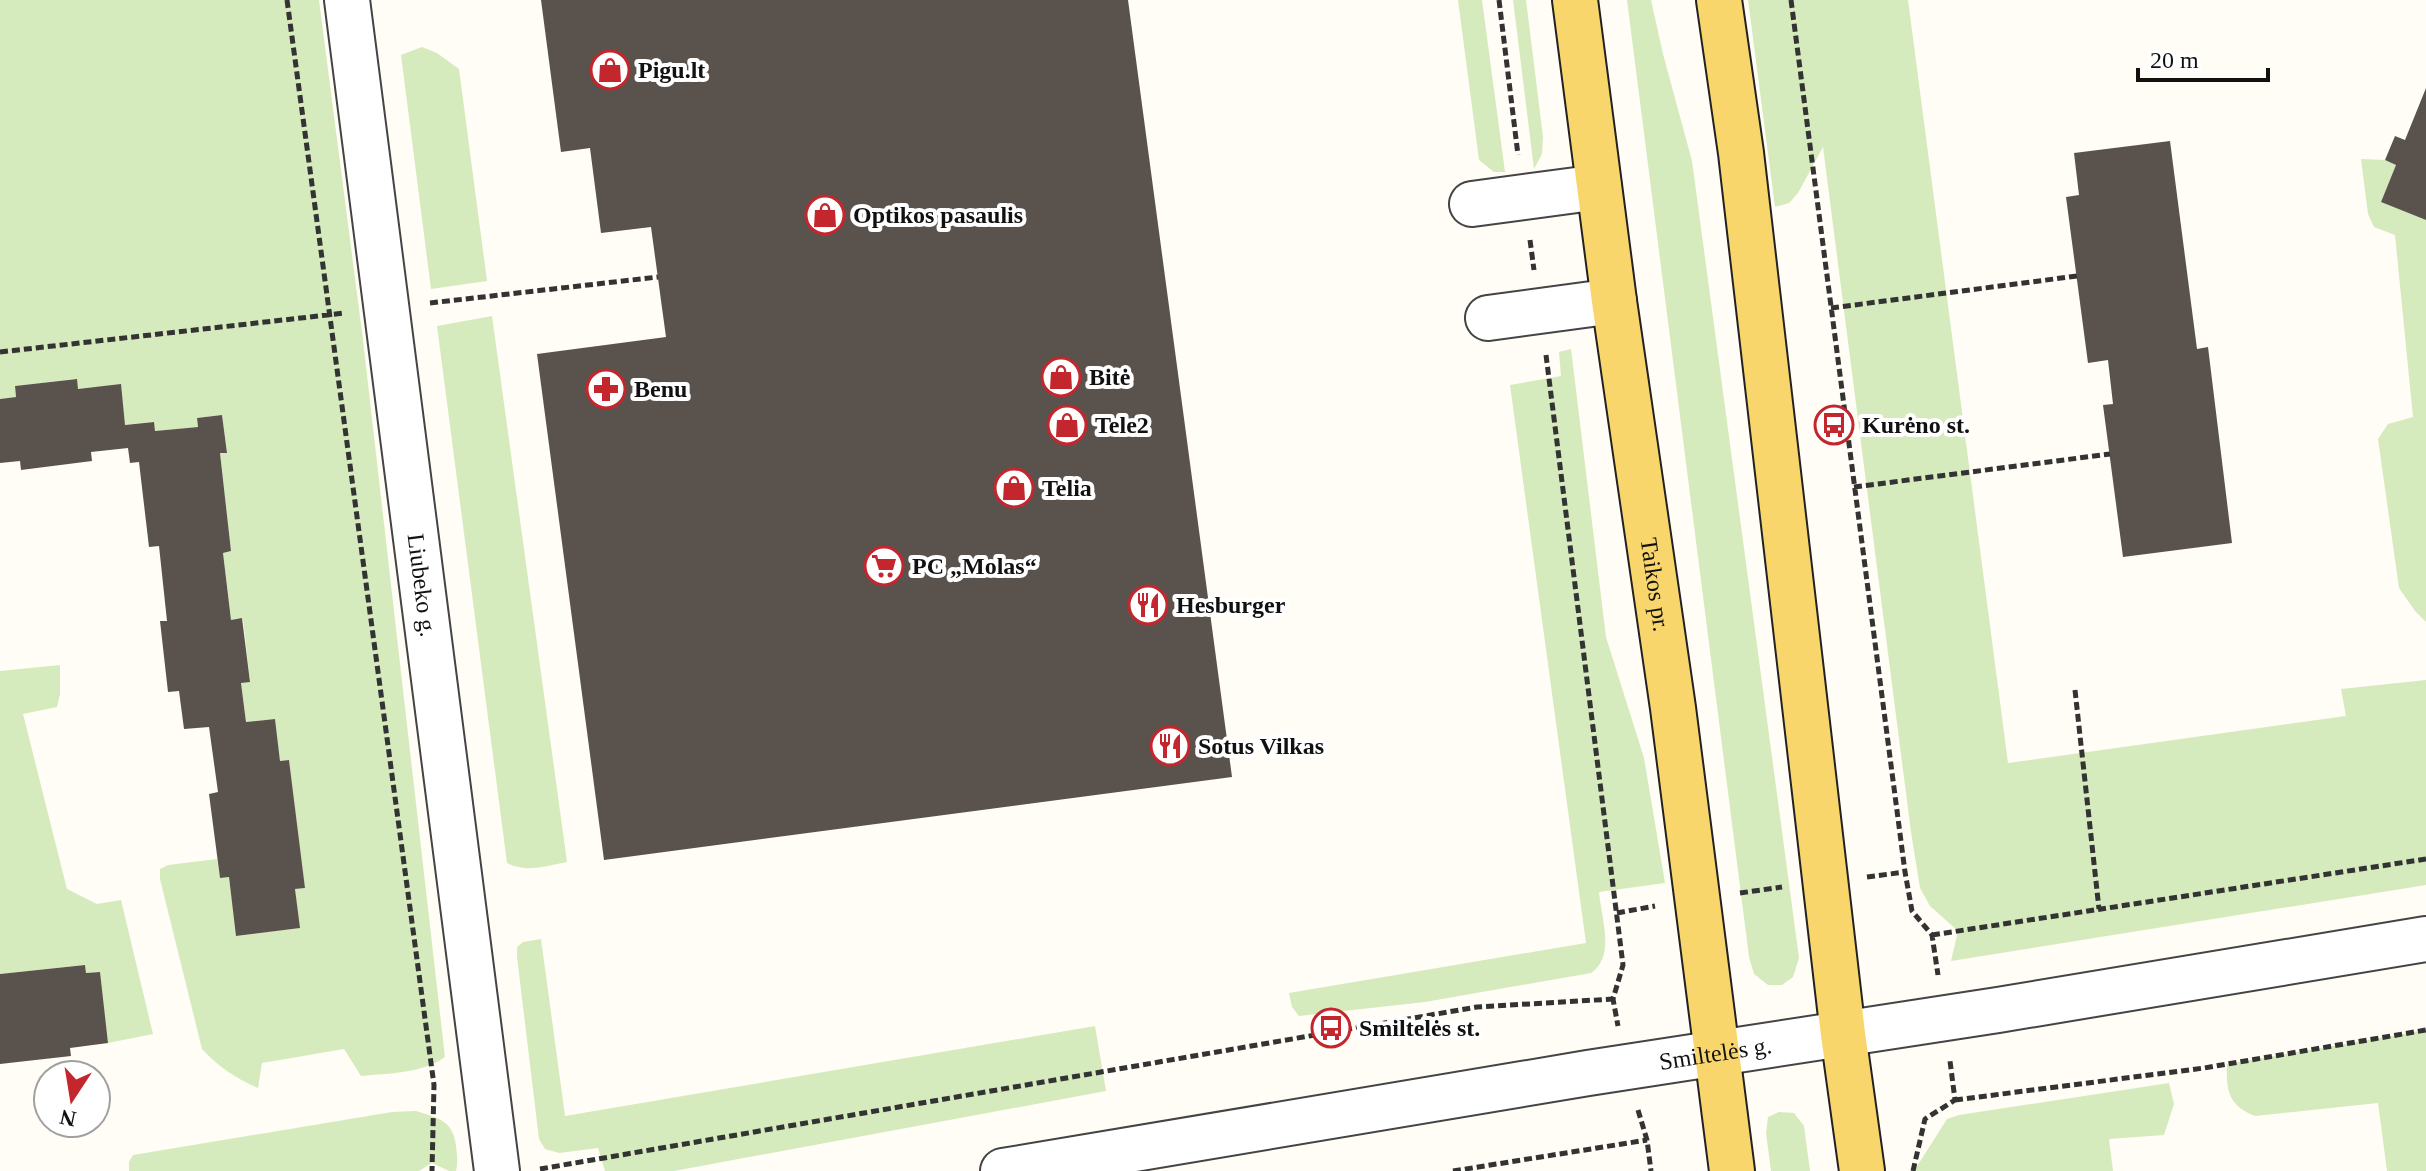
<svg xmlns="http://www.w3.org/2000/svg" width="2426" height="1171" viewBox="0 0 2426 1171" font-family="Georgia,serif">
<style>
.green{fill:#d5ebbd}
.building{fill:#5a524d}
.lines{fill:none;stroke-linecap:round;stroke-linejoin:round}
.minor-casing{stroke:#444;stroke-width:48}
.major-casing{stroke:#222;stroke-width:48}
.path{stroke:#333;stroke-width:5;stroke-dasharray:8 4;stroke-linecap:butt}
.minor{stroke:#fff;stroke-width:44}
.major{stroke:#f9d66b;stroke-width:44}
.labels{text-anchor:middle;stroke-width:8;stroke-linejoin:round;paint-order:stroke}
.poi-label{font-size:24px;font-weight:bold;fill:#111;stroke:#fff;text-anchor:start}
.street-label{font-size:24px;fill:#111;stroke:#fff}
</style>
<rect width="100%" height="100%" fill="#fffdf5"/>
<path class="green" d="M0,0H319L363,340L445,1057C421,1074 389,1073 361,1076L344,1049L262,1063L258,1088C235,1078 219,1067 202,1049L160,879V869L168,865L217,859L220,878L229,877L237,936L299,928L295,889L305,888L289,760L280,761L275,719L246,722L241,683L250,681L243,619L231,620L223,553L231,551L220,453L227,452L222,415L197,418L198,427L155,431L153,422L125,425L120,385L78,389L76,379L15,386L16,397L0,399Z
M1458,0H1482L1505,172H1494L1479,160Z
M1513,0H1526L1543,137L1542,154L1534,169Z
M1627,0H1651L1663,54L1692,161L1799,958L1793,977L1782,985H1768L1754,974L1749,957Z
M1748,0H1908L2008,763L2346,716L2341,689L2426,680V885L1951,961L1958,931L1930,906L1920,888L1911,832L1823,147L1798,193L1789,203L1775,207Z
M422,47L437,53L459,69L487,281L431,289L401,55Z
M2361,159L2385,160L2396,165L2381,202L2426,220V622L2415,611L2399,588L2378,439L2388,424L2413,417L2395,235L2374,227L2368,214Z
M492,316L567,862C546,866 526,873 507,863L437,326Z
M1571,349L1606,637L1644,758L1665,883L1599,892C1601,918 1616,956 1591,973L1425,1002L1299,1016L1292,1007L1289,993L1586,943L1510,385L1561,376L1559,352Z
M60,665V694L57,707L23,714L67,889L97,904L121,900L153,1034L108,1043L99,972L86,973L85,965L0,974V671Z
M541,939L565,1116L1095,1026L1106,1091L674,1171H605L598,1148L559,1153L545,1149L539,1139L517,957V947L523,942Z
M2426,1030V1171H2387L2378,1103L2255,1116C2228,1105 2226,1090 2227,1064Z
M2169,1083L2174,1104L2164,1135L2109,1139L2113,1171H1914L1947,1119L1959,1115Z
M416,1111C438,1118 453,1120 456,1146C457,1154 458,1162 456,1171H449L432,1163L419,1171H129V1162L133,1155L392,1112Z
M1779,1112L1794,1113L1804,1126L1810,1171H1771L1766,1133L1768,1117Z"/>
<path class="building" d="M541,0H1128L1232,777L604,860L537,354L666,337L651,227L601,233L590,148L561,152Z
M2426,88V220L2381,202L2396,165L2385,160L2395,136L2405,140Z
M2170,141L2197,349L2208,347L2232,543L2123,557L2103,405L2113,404L2108,360L2088,363L2066,197L2079,195L2074,153Z
M77,379L78,389L121,384L125,425L154,422L155,431L198,427L197,418L222,415L227,453H220L231,551L223,553L231,620L242,618L250,682L241,683L246,722L275,719L280,761L289,760L305,888L295,889L300,928L236,936L229,877L220,878L209,794L218,792L209,727L184,729L179,691L168,692L160,621H167L159,546L149,547L139,462L130,463L128,448L91,452L92,461L21,470L20,461L0,463V399L16,397L15,386Z
M85,965L86,973L100,972L108,1043L70,1048L71,1056L0,1064V974Z"/>
<g class="lines">
<defs>
<g id="minor">
<path id="s1" d="M347,0L497,1171"/>
<path d="M1472,204L1599,187"/>
<path d="M1488,318L1614,301"/>
<path id="s2" d="M1003,1171L1588,1073L1998,1010L2426,939"/>
</g>
<g id="major">
<path id="s3" d="M1575,0L1614,301L1673,708L1732,1171"/>
<path d="M1719,0L1741,153L1843,1034L1862,1171"/>
</g>
</defs>
<use href="#minor" class="minor-casing"/>
<use href="#major" class="major-casing"/>
<path class="path" d="M287,0L434,1085L432,1171
M1499,0L1518,155
M1791,0L1905,872L1912,911L1932,935L1938,975
M1530,240L1534,270
M430,303L658,277
M1831,308L2077,276
M0,352L345,313
M1546,355L1623,965L1613,999L1618,1026
M1854,487L2110,454
M2075,690L2099,909
M1867,877L1905,872
M1740,893L1782,887
M1617,913L1655,906
M1932,935L2426,859
M1955,1100L2204,1068L2426,1030
M1638,1110L1647,1140L1651,1171
M540,1169L1477,1007L1613,999
M1453,1171L1647,1140
M1913,1171L1925,1119L1955,1100L1950,1061"/>
<use href="#minor" class="minor"/>
<use href="#major" class="major"/>
</g>
<defs>
<symbol id="shop-ring" viewBox="-11 -11 22 22"><circle r="9.5" fill="#fff" stroke="#c4262e" stroke-width="1.5"/><path d="M-5-2.5h2.3a2.7 3.5 0 0 1 5.4 0H5L5.5 6h-11ZM-1.5-2.5h3a1.5 2.3 0 0 0-3 0Z" fill="#c4262e"/></symbol>
<symbol id="pharmacy-ring" viewBox="-11 -11 22 22"><circle r="9.5" fill="#fff" stroke="#c4262e" stroke-width="1.5"/><path d="M-2-6h4v4h4v4h-4v4h-4v-4h-4v-4h4Z" fill="#c4262e"/></symbol>
<symbol id="bus-ring" viewBox="-11 -11 22 22"><circle r="9.5" fill="#fff" stroke="#c4262e" stroke-width="1.5"/><path d="M-5-6H5V4H4V6H2V4H-2V6H-4V4H-5ZM-3.5-4V0h7V-4ZM-3.5 1.2v1.5H-2V1.2ZM2 1.2v1.5H3.5V1.2Z" fill="#c4262e"/></symbol>
<symbol id="supermarket-ring" viewBox="-11 -11 22 22"><circle r="9.5" fill="#fff" stroke="#c4262e" stroke-width="1.5"/><path d="M-6-5.5h2.5l.6 2H6L4.5 2H-2.5L-4.4-4H-6ZM-1.5 3.2a1.3 1.3 0 1 0 .1 0ZM3 3.2a1.3 1.3 0 1 0 .1 0Z" fill="#c4262e"/></symbol>
<symbol id="restaurant-ring" viewBox="-11 -11 22 22"><circle r="9.5" fill="#fff" stroke="#c4262e" stroke-width="1.5"/><path d="M-5-6h1v4h1v-4h1v4h1v-4h1v5L-1.5 .5V6h-2V.5L-5-1ZM5-6V6H3V1.5H1.5Q1.5-4 5-6Z" fill="#c4262e"/></symbol>
</defs>
<g fill-rule="evenodd">
<use href="#shop-ring" x="588" y="48" width="44" height="44"/>
<use href="#shop-ring" x="803" y="193" width="44" height="44"/>
<use href="#shop-ring" x="1039" y="355" width="44" height="44"/>
<use href="#pharmacy-ring" x="584" y="367" width="44" height="44"/>
<use href="#shop-ring" x="1045" y="403" width="44" height="44"/>
<use href="#bus-ring" x="1812" y="403" width="44" height="44"/>
<use href="#shop-ring" x="992" y="466" width="44" height="44"/>
<use href="#supermarket-ring" x="862" y="544" width="44" height="44"/>
<use href="#restaurant-ring" x="1126" y="583" width="44" height="44"/>
<use href="#restaurant-ring" x="1148" y="724" width="44" height="44"/>
<use href="#bus-ring" x="1309" y="1006" width="44" height="44"/>
</g>
<g class="labels">
<g class="poi-label">
<text x="638" y="78">Pigu.lt</text>
<text x="853" y="223">Optikos pasaulis</text>
<text x="1089" y="385">Bitė</text>
<text x="634" y="397">Benu</text>
<text x="1095" y="433">Tele2</text>
<text x="1862" y="433">Kurėno st.</text>
<text x="1042" y="496">Telia</text>
<text x="912" y="574">PC „Molas“</text>
<text x="1176" y="613">Hesburger</text>
<text x="1198" y="754">Sotus Vilkas</text>
<text x="1359" y="1036">Smiltelės st.</text>
</g>
<g class="street-label">
<text dy="8" stroke="none"><textPath href="#s3" startOffset="590">Taikos pr.</textPath></text>
<text dy="8" stroke="none"><textPath href="#s1" startOffset="590">Liubeko g.</textPath></text>
<text dy="8" stroke="none"><textPath href="#s2" startOffset="722">Smiltelės g.</textPath></text>
</g>
</g>
<g transform="translate(72 1099) rotate(192)"><circle r="38" fill="#ffffff" stroke="#a0a0a0" stroke-width="2"/>
<path d="M0-6L14 30L0 20L-14 30Z" fill="#c4262e"/>
<text y="-12" font-size="22" font-weight="bold" text-anchor="middle" fill="#111111">N</text>
</g>
<path d="M2138 68v12h130v-12" fill="none" stroke="#111111" stroke-width="4"/>
<text x="2150" y="68" font-size="24" fill="#111111" stroke="#ffffff" stroke-width="6" paint-order="stroke">20 m</text>
</svg>
